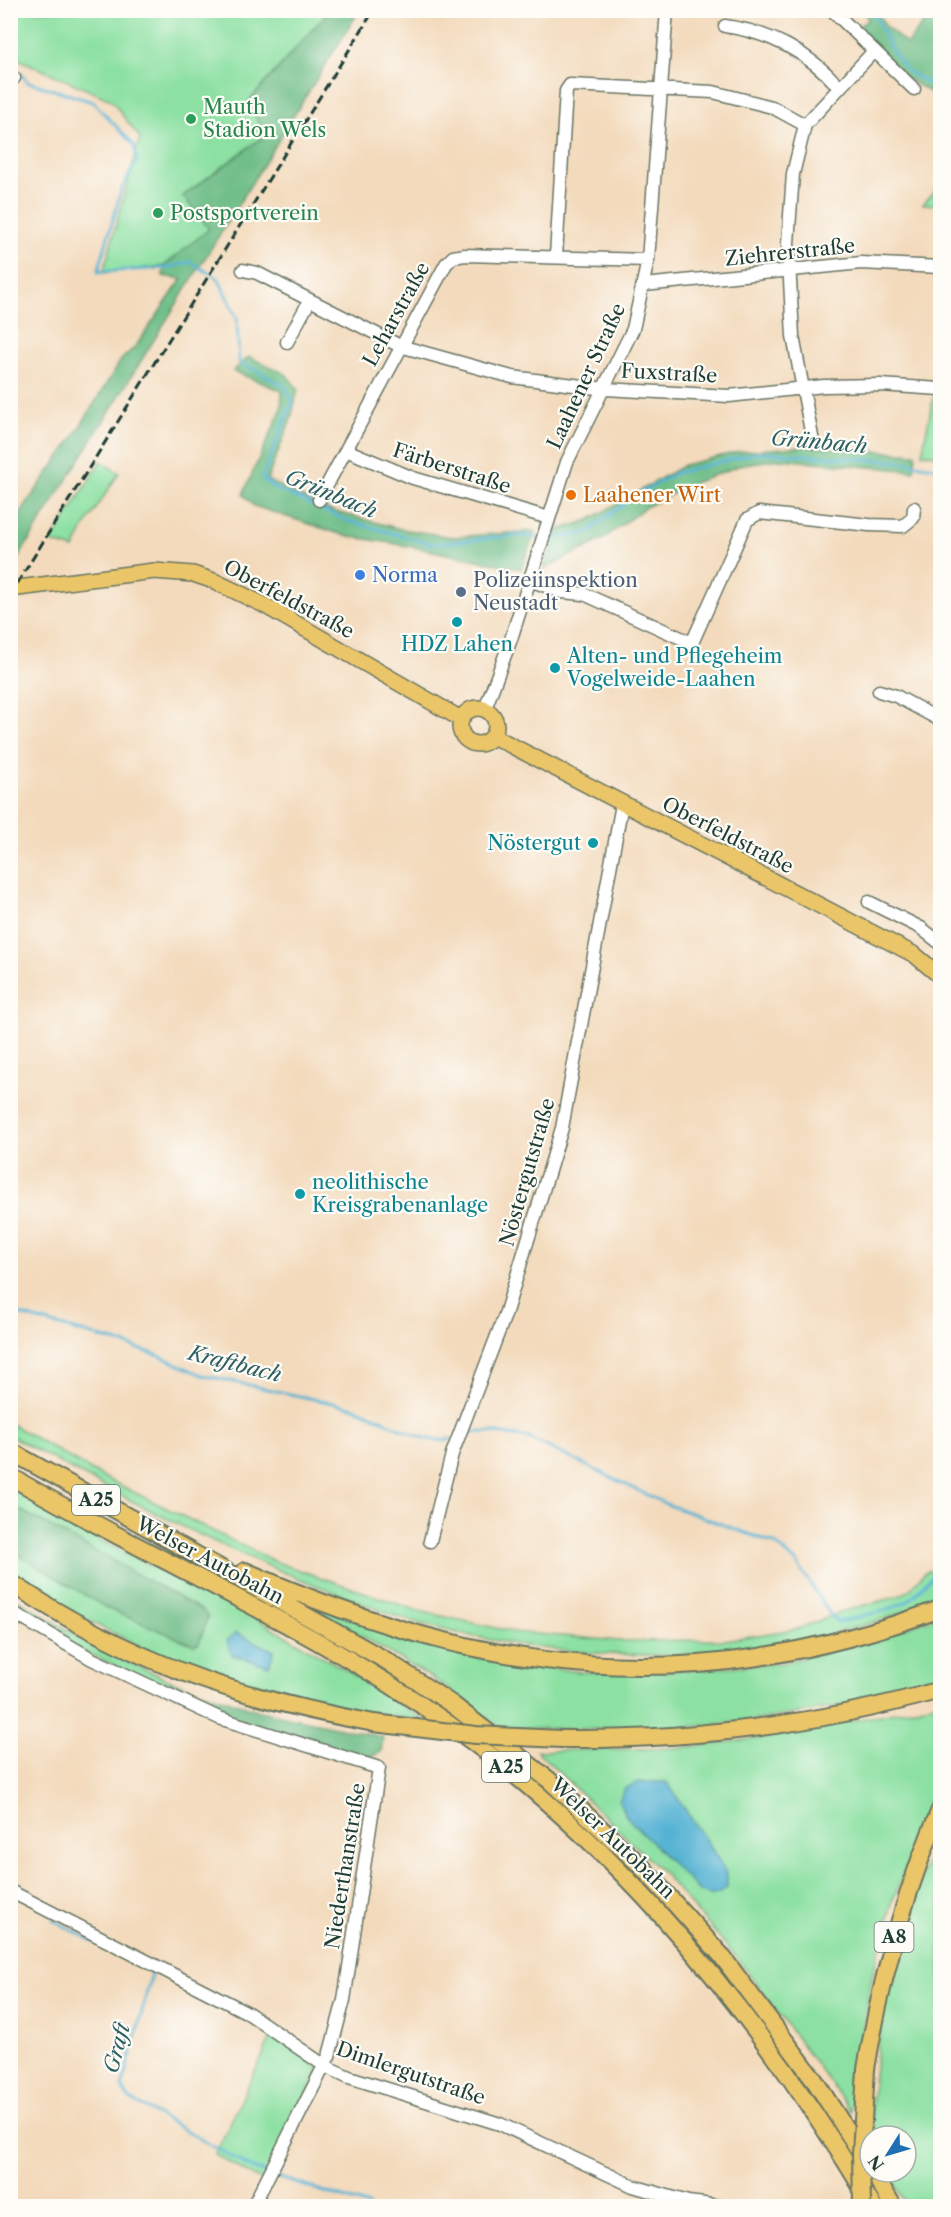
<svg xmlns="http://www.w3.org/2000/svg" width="951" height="2217" viewBox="0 0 951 2217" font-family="'Libre Caslon Text',serif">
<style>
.green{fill:#8be0a2;stroke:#558e6b;stroke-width:1.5}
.forest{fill:#70be88;stroke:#487e5e;stroke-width:1.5}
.water{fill:#55b2d3;stroke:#3a7884;stroke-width:1.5}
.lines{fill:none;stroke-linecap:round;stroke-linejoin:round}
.stream{stroke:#55b2d3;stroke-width:3}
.minor-casing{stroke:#697464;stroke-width:15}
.major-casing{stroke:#697464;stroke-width:18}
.highway-casing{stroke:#697464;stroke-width:20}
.minor{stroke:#fff;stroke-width:12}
.major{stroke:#ebc669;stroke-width:15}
.highway{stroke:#ebc669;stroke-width:16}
.rail{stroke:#1f3d34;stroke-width:3;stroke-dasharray:9 4.5;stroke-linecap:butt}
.highway-bridge-casing{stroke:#697464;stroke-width:20;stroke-linecap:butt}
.highway-bridge{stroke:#ebc669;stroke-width:16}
.leisure-dot{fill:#2e9e5b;stroke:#fdfcf7;stroke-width:2}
.food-dot{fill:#e8710a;stroke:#fdfcf7;stroke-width:2}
.shop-dot{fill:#3f7fe0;stroke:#fdfcf7;stroke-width:2}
.service-dot{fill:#5c6f8a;stroke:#fdfcf7;stroke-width:2}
.culture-dot{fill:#0f9aa8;stroke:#fdfcf7;stroke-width:2}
.labels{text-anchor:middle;stroke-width:4.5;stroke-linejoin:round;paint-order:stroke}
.shield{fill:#fdfcf7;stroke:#62766e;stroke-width:1.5}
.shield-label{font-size:18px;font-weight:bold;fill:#1f3d34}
.leisure-label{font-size:20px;fill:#27864d;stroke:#fdfcf7;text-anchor:start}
.street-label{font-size:20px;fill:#1f3d34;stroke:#fdfcf7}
.food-label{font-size:20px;fill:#c56008;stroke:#fdfcf7;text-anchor:start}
.shop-label{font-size:20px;fill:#366cbe;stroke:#fdfcf7;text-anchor:start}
.service-label{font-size:20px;fill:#4e5e75;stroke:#fdfcf7;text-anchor:start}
.culture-label{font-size:20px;fill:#0d838f;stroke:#fdfcf7;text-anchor:start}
.water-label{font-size:21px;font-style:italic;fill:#2f6064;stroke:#fdfcf7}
</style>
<rect width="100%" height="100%" fill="#fdfcf7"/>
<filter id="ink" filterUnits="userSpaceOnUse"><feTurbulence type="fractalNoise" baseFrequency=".0167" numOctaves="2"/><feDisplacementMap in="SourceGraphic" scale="12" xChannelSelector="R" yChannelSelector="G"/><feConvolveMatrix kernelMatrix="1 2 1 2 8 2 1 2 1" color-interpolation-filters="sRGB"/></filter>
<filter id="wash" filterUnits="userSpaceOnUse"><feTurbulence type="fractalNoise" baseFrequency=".008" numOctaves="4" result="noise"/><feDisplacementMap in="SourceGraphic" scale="24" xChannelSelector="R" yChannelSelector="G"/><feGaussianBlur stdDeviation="1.35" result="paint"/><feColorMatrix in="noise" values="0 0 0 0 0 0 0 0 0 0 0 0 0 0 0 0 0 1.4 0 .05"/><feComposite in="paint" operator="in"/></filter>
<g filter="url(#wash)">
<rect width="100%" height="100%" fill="#f3dabc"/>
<path class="green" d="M13,11H329L249,101L264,136L183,196L210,229L164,266L103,273L140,138L111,100L11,56Z
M940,185V205L923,204Z
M934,394H940V456L922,453Z
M101,461L119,473L85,526L74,549L51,542Z
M11,1424L103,1477L276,1562L419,1611L514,1632L619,1641L724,1640L797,1629L847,1610L899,1596L910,1590L925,1572L940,1568V1598C776,1668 589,1670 418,1623C391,1616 365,1604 339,1594C225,1552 117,1495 11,1436Z
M11,1489L100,1540L255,1618L367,1682L425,1721L313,1705L234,1683L148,1651L64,1608L11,1571Z
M10,1595L95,1647L171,1681L166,1690L73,1646L11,1609Z
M323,1609L400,1637L482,1658L580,1672H659L782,1663L874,1640L940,1615V1681L841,1706L752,1721L655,1730L501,1728L434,1679L322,1613Z
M940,1703V1783L893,1900L872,1976L856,2068L851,2111L737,1958L664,1874L537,1751L681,1748L771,1737Z
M940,1829V2206H907L887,2172H906V2136H870C872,2031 900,1926 940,1829Z
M273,2034L320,2068L262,2181L215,2155Z"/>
<path class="forest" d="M329,11H359L12,568L11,533L24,507L73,438L121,360L136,346L182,279L163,276L164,266L209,229L183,196L264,136L249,101Z
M864,11H877L886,27L907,44L933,11H940V101L933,94L910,81L854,29L868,20Z
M249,357L286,374L298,389L291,419L267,480L325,509L401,529L453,537L536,531L521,569L403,545L346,536L254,506L243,494L281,410L282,391L233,371Z
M806,446L916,454L914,471L780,459L744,464L696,482L644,508L602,540L544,569L552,532L589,520L684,465L737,452Z
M11,1505L202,1610L208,1617L199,1643L194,1645L108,1609L11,1550Z
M171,1681L260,1711L383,1737L381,1752L366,1759L216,1712L166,1690Z"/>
<path class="water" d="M236,1633L274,1651L269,1666L232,1655L227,1640Z
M638,1782H667L717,1857L727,1875V1888C717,1896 709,1898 699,1891L625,1815L619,1801L624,1789Z"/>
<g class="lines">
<path class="stream" d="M872,10L890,47L907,71L940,90
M10,71L20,73L28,82L93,102L134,145L137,161L122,188L98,272L166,268L190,262L218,278L237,318L239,362L283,385L293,400L262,478L274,488L348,521L432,544L522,535L539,538
M545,540L587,533L631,498L676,473L760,452L903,462L940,468
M10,1312L121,1343L157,1355L202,1375L351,1407C382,1415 420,1447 451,1439
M465,1432H491L529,1438L666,1504L776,1544L796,1562L831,1616L838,1622C861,1616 887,1612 908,1601C919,1594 926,1575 940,1575
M53,1920L152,1973L122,2088L130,2099L246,2165L265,2173
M271,2175L369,2206"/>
</g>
</g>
<g filter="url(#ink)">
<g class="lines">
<defs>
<path id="minor" d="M832,10L914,89
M725,26C769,32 810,53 839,87
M10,77L14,78
M556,256L566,91L570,85L713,92L772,107L805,125
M243,270L257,273L400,346L512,377L605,389L729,396L824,386L880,385L940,389
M644,285L861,263L940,267
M287,342L310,300
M813,442L793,336L788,243L793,174L805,125L873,52
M346,450L413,478L549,518
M319,500L446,264L453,257L465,255L648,260
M530,580L561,592L584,594L692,643L747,520L759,513L869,525L903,526L913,518L914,508
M879,691L896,696L940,720
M485,709L511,639L567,462L633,329L648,260L667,10
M869,902L921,928L940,943
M430,1541L452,1454L505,1315L562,1128L622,804
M10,1611L92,1659L219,1718L379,1768L344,2000L329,2056L253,2206
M10,1891L248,2013L325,2066L349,2077L500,2124L633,2186L688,2202L720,2206"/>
<path id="major" d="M10,589L154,571L193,574L214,581L264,605L461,719
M460 726a18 18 0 1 1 36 0a18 18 0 1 1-36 0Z
M493,736L915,955L940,976"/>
<path id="highway" d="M10,1451L387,1661L453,1705L549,1780L641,1866L721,1955L813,2078L870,2167
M10,1476C133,1549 265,1606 386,1682C593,1811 749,1999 873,2206
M245,1571C487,1677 689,1701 940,1609
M10,1582C128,1661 236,1698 374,1723
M562,1739C690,1740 817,1725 940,1690
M866,2069C881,1979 904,1893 940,1810
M873,2172L893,2206"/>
</defs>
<use href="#minor" class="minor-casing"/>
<use href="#major" class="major-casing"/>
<use href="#highway" class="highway-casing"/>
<use href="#minor" class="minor"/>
<use href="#major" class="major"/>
<use href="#highway" class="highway"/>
<path class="rail" d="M10,595L374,10"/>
<defs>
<path id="highway-bridge" d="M374,1723L476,1735L562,1739
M862,2206L861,2154L866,2069"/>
</defs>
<use href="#highway-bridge" class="highway-bridge-casing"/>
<use href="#highway-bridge" class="highway-bridge"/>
</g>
</g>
<g class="leisure-dot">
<circle cx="191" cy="119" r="6"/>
<circle cx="158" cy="213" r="6"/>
</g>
<circle class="food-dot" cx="571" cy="495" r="6"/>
<circle class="shop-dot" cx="360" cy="575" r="6"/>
<circle class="service-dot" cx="461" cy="592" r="6"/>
<g class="culture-dot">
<circle cx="457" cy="622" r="6"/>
<circle cx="555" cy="668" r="6"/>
<circle cx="593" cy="843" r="6"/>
<circle cx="300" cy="1194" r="6"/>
</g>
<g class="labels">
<g class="shield">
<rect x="72" y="1485" width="48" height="30" rx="4.5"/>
<rect x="482" y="1752" width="48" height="30" rx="4.5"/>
<rect x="874.5" y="1922" width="39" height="30" rx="4.5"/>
</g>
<g class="shield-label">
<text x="96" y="1506">A25</text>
<text x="506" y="1773">A25</text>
<text x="894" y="1943">A8</text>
</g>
<g class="leisure-label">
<text x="203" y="114">Mauth<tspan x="203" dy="23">Stadion Wels</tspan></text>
<text x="170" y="220">Postsportverein</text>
</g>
<g class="street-label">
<text transform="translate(790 252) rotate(-6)" y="7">Ziehrerstraße</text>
<text transform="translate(396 314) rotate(-61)" y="7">Leharstraße</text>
<text transform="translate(669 373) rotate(3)" y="7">Fuxstraße</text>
<text transform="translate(586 376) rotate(-65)" y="7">Laahener Straße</text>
<text transform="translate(452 468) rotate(18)" y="7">Färberstraße</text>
<text transform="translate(289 599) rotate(28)" y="7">Oberfeldstraße</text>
<text transform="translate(728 835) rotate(27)" y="7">Oberfeldstraße</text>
<text transform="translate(527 1172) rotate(-74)" y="7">Nöstergutstraße</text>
<text transform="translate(210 1560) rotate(28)" y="7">Welser Autobahn</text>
<text transform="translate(613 1838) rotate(44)" y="7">Welser Autobahn</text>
<text transform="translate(345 1866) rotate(-81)" y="7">Niederthanstraße</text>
<text transform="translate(411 2073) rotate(19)" y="7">Dimlergutstraße</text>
</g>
<g class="food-label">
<text x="583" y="502">Laahener Wirt</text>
</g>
<g class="shop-label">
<text x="372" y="582">Norma</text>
</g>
<g class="service-label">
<text x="473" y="587">Polizeiinspektion<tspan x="473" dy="23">Neustadt</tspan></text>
</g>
<g class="culture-label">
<text x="457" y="651" text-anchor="middle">HDZ Lahen</text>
<text x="567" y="663">Alten- und Pflegeheim<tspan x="567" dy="23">Vogelweide-Laahen</tspan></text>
<text x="581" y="850" text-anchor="end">Nöstergut</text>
<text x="312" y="1189">neolithische<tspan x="312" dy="23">Kreisgrabenanlage</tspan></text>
</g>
<g class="water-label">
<text transform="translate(819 442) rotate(5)" y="7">Grünbach</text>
<text transform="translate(331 494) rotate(22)" y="7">Grünbach</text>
<text transform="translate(235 1364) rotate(14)" y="7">Kraftbach</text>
<text transform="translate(117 2048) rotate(-75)" y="7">Graft</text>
</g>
</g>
<rect width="951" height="2217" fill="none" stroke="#fdfcf7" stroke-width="36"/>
<g transform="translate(888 2154) rotate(233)"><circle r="28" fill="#fdfcf7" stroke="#a4b0a9" stroke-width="1.5"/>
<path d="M0-4.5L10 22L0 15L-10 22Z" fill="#1f6fb2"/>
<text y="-9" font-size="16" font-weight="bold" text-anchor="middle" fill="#1f3d34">N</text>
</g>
</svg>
